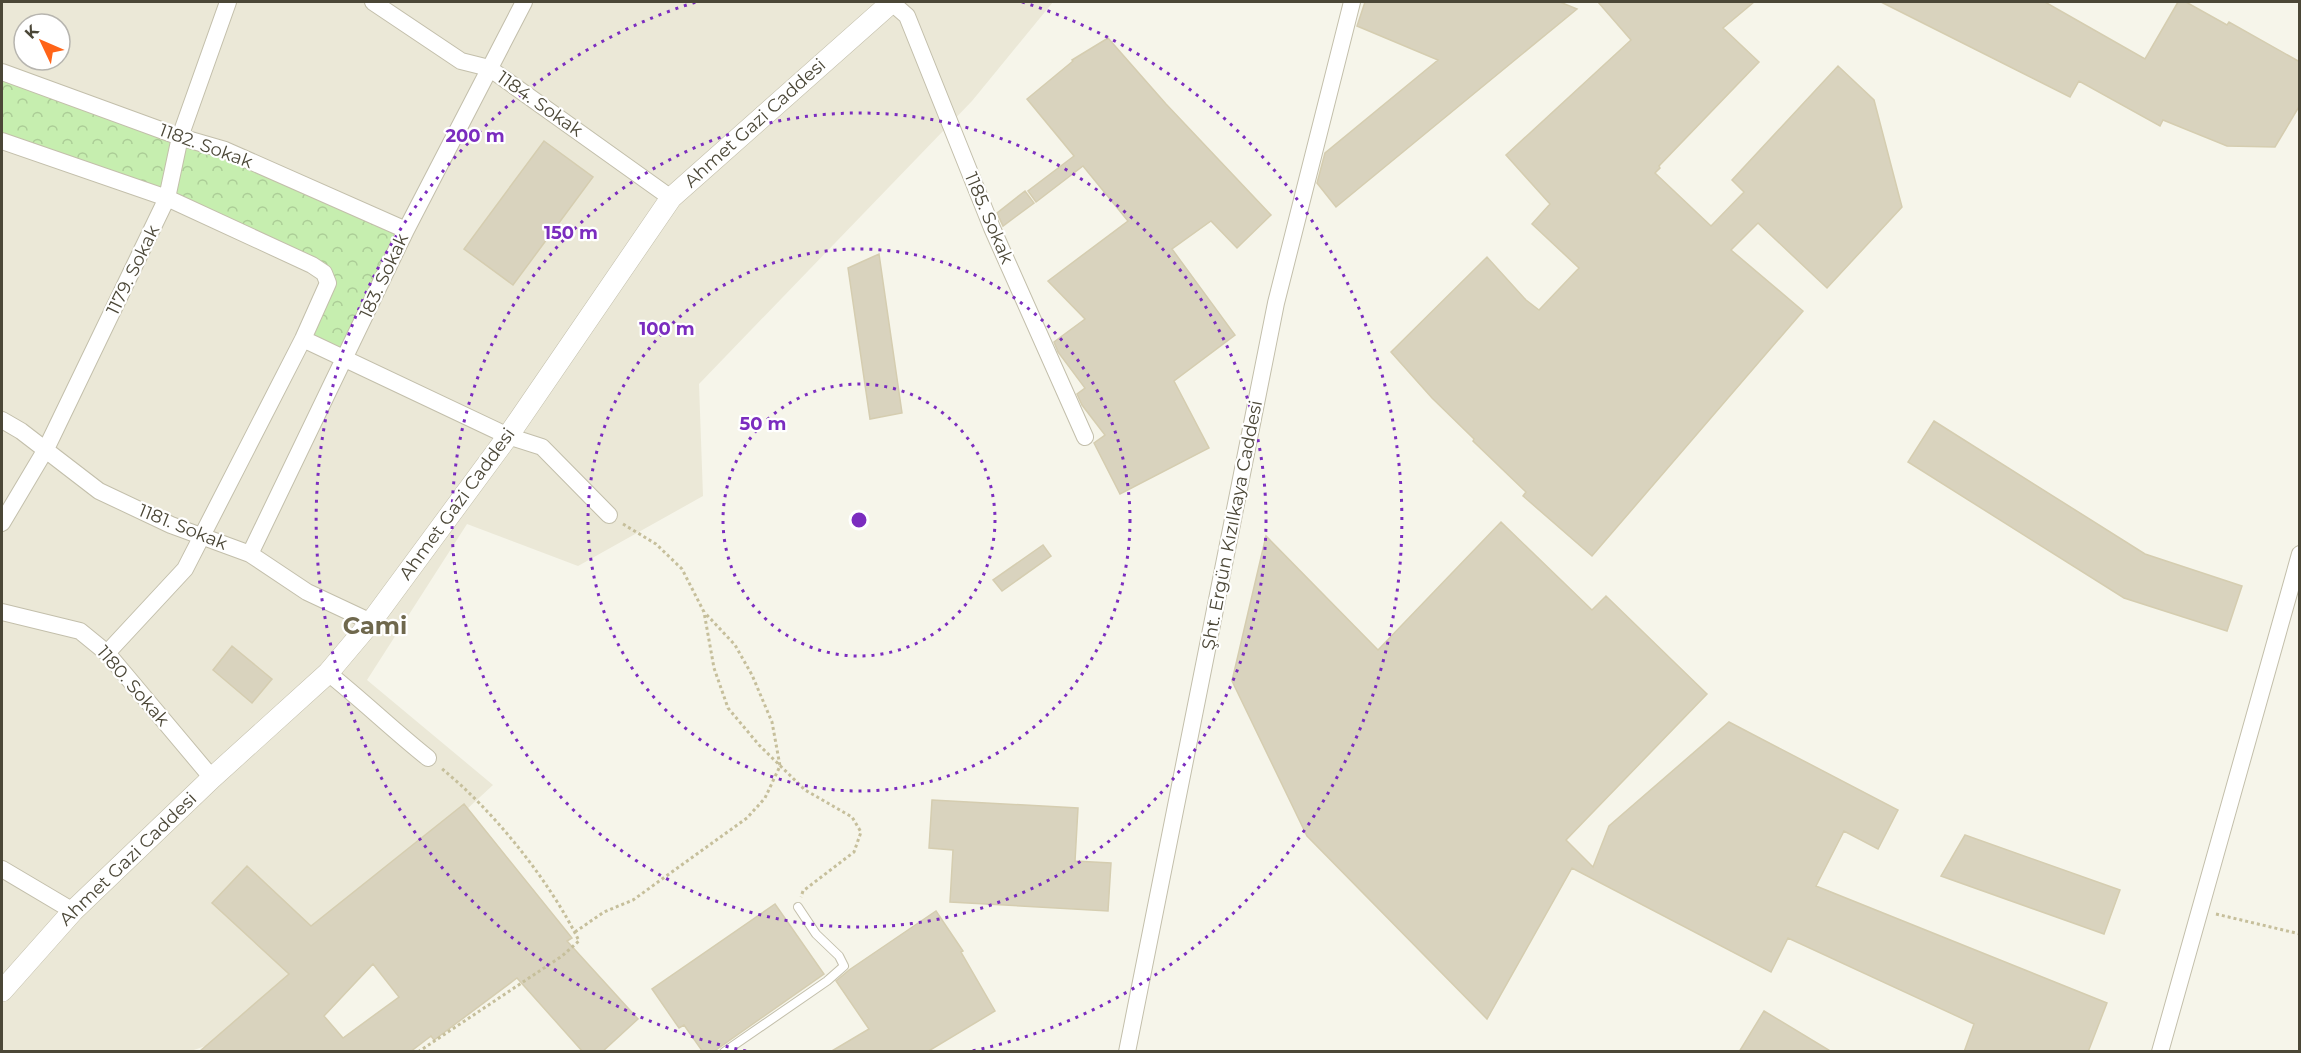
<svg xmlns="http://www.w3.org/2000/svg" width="2301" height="1053" viewBox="0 0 2301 1053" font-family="Montserrat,sans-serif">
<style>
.residential{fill:#ebe8d7;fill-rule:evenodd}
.forest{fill:url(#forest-crowns)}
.building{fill:#d9d3be;stroke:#d5cdb0;stroke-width:1.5;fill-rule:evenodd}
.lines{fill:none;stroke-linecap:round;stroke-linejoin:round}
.service-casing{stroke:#c3bfab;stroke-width:10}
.minor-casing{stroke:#c3bfab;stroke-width:18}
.tertiary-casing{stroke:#c3bfab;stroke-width:22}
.path{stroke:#c6bf9b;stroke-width:3;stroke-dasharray:3 3;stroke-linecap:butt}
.service{stroke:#fff;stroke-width:8}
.minor{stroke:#fff;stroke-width:16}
.tertiary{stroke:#fff;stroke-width:21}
.ring{fill:none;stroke:#7b2cbf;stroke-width:3;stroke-dasharray:3 6}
.labels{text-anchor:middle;stroke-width:4.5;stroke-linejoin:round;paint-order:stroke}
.street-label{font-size:18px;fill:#4b4737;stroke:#fff}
.district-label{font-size:24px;font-weight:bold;fill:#6f684d;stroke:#fff}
.centre{fill:#7b2cbf;stroke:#fff;stroke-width:3}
.ring-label{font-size:18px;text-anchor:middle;font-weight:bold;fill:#7b2cbf;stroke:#fff;stroke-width:4.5;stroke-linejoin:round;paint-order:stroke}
</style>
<defs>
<pattern id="forest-crowns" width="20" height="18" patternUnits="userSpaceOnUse" patternTransform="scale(1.5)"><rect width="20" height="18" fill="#c6eeaf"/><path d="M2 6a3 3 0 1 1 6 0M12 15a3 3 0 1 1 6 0" fill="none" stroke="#accd97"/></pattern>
</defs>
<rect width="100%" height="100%" fill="#f6f5ea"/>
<path class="residential" d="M2,2H1053L972,101L699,384L703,496L578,566L467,524L367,680L493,785L214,1043L188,1052H2ZM24,24H60V60H24Z"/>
<path class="forest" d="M2,72L180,137L406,230L345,360L303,339L328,283L312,265L2,141Z"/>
<path class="building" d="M1365,2H1560L1577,9L1336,207L1317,183L1325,153L1438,60L1357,26Z
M1598,2H1754L1723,28L1759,62L1659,166L1660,168L1655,173L1711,226L1744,192L1732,180L1838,66L1874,100L1902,207L1827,288L1758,223L1731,250L1803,311L1592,556L1523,496L1526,492L1473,441L1474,439L1432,398L1391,352L1487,257L1526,300L1539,310L1579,268L1532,224L1550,204L1506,155L1631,40Z
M1881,2H2045L2145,59L2178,2H2186L2227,25L2229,22L2300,62V105L2275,147L2227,146L2163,120L2160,126L2079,81L2070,97Z
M1108,38L1166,104L1271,215L1237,248L1211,221L1172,249L1235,335L1174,381L1209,448L1120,494L1094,443L1105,435L1082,405L1077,394L1085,388L1058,352L1054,342L1085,319L1048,281L1128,221L1083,166L1036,202L1028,191L1074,156L1027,99L1073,61L1072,60Z
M544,141L593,177L513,285L464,249Z
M1025,191L1034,203L1003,226L997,213Z
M879,254L902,413L870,419L848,268Z
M1934,421L2145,554L2242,586L2227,631L2124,598L1908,462Z
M1501,522L1592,610L1606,596L1707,694L1566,840L1593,867L1609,826L1729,722L1898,810L1878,849L1844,831L1816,886L2107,1003L2088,1052H1964L1974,1024L1788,938L1771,972L1572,868L1487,1019L1307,836L1232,681L1266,536L1378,650Z
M1043,545L1051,556L1002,591L993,580Z
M232,646L272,679L252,703L213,670Z
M932,800L1078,808L1075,861L1111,863L1108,911L950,902L953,850L929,848Z
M464,804L572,938L567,941L638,1019L602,1052H583L517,978L434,1040L431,1036L410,1052H199L289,974L212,903L247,866L311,926ZM373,964L399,997L343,1038L324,1016Z
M1965,835L2120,890L2104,934L1941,876Z
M775,904L824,974L713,1052H703L684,1025L679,1028L652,989Z
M936,911L963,951L961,952L995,1011L927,1052H830L869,1029L836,981L849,970Z
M1764,1011L1832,1052H1739Z"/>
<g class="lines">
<defs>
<path id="service" d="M724,1052L827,981L844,966L839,956L816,934L798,907"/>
<path id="minor" d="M373,2L461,61L489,68L671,198
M891,2L907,16L992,228L1085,437
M2,72L180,137L225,150L406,230
M2,141L167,198L312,265L324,273L328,283L303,339L185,569L107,653
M303,339L508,436L542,447L609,515
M2,420L21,431L99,491L171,525L250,554L307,592L371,622
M2,523L46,449L167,198L180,137L228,2
M250,554L406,230L524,2
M2,612L80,631L107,653L212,778
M328,673C362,700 394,731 428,758
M2,869L73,911
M1127,1052L1276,303L1352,2
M2160,1052L2300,554"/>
<path id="tertiary" d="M2,991L73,911L212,778L328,673L371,622L508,436L671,198L892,2"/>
</defs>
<use href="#service" class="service-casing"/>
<use href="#minor" class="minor-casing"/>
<use href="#tertiary" class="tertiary-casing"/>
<path class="path" d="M623,524L656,544L682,569L704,612L714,668L728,708L759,745L805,790L852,817L861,832L854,852L803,891L801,897
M2216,914L2300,934
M575,932L604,912L633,900L747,818L765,798L780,766L772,722L752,675L735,645L706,614
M418,1052L562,956L579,941C550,881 493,810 441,768"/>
<use href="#service" class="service"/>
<use href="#minor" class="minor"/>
<use href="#tertiary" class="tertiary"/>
</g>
<g class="ring">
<circle cx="859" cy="520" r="136"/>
<circle cx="859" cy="520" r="271"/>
<circle cx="859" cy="520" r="407"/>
<path d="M746 1051A543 543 0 0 1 696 2M1022 2A543 543 0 0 1 972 1051"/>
</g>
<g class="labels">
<g class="street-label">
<text transform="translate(540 104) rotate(35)" y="6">1184. Sokak</text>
<text transform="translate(755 123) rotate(-42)" y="6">Ahmet Gazi Caddesi</text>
<text transform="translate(206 146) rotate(20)" y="6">1182. Sokak</text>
<text transform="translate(989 218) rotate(67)" y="6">1185. Sokak</text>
<text transform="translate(133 270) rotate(-64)" y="6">1179. Sokak</text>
<text transform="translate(384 276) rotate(-65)" y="6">183. Sokak</text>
<text transform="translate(457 504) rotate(-54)" y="6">Ahmet Gazi Caddesi</text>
<text transform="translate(1232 525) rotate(-79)" y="6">Şht. Ergün Kızılkaya Caddesi</text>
<text transform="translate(183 527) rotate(22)" y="6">1181. Sokak</text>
<text transform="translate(133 686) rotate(49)" y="6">1180. Sokak</text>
<text transform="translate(128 859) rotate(-44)" y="6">Ahmet Gazi Caddesi</text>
</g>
<g class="district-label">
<text x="375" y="634">Cami</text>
</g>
</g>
<circle cx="859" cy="520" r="9" class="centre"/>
<g class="ring-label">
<text x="475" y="142">200 m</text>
<text x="571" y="239">150 m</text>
<text x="667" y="335">100 m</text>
<text x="763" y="430">50 m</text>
</g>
<rect width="2301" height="1053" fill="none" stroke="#4b4737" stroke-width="6"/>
<g transform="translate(42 42) rotate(314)"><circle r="28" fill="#ffffff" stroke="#b7b5af" stroke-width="1.5"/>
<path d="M0-4.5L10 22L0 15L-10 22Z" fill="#ff6418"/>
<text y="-9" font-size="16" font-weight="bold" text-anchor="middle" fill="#4b4737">K</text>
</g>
</svg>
